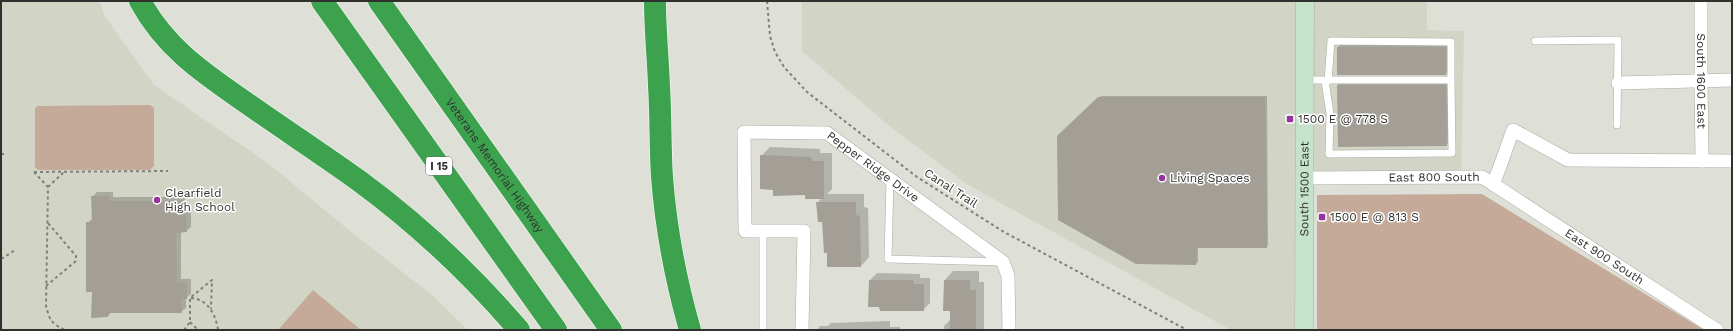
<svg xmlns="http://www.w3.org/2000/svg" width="1733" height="331" viewBox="0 0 1733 331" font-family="'Work Sans',sans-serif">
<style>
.built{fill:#d2d5c5}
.green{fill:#c5aa99}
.shadow{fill:#0003}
.building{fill:#a39f97}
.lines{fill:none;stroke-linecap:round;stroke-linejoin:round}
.lane-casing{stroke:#a9aba2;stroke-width:8}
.street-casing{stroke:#a9aba2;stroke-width:14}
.secondary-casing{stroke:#a9aba2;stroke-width:19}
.highway-casing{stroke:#fff;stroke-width:23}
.path{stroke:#7f807a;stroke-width:2;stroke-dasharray:3 3;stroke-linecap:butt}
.lane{stroke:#fff;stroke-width:7}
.street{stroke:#fff;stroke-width:13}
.secondary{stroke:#c5e3ca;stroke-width:18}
.highway{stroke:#3da24e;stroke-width:22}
.poi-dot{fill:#94359d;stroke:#fff;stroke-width:1.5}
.labels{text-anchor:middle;stroke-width:3;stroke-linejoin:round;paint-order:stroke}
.shield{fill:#fff;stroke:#6e6f6d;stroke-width:1}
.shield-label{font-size:11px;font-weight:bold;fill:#30312e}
.street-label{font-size:12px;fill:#30312e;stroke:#fff}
.poi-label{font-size:12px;fill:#30312e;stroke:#fff;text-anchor:start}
</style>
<rect width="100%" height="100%" fill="#dee0d7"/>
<path class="built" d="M1,1H100L104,15L154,85L269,164L356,236L431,294L468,330H1Z
M802,1H1427V30L1464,31L1461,173L1295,172L1294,330H1231L968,185L893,129L802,51Z"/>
<path class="green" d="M150,105L154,108V166L150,170H38L35,167V109L37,106Z
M1482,194L1704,330H1317V195Z
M313,290L361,330H278Z"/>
<path class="shadow" d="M1346,39H1454V65L1446,74L1338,47Z
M1347,77H1454L1455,137L1446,145L1338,85Z
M1101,96H1267L1268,245L1266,247H1198V262L1196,264L1058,137Z
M770,147L820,149V153H832V189L827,194H864V207L868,208L869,257L861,266L828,252L823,221L817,203L822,198L774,190L761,156Z
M97,192H113V197H185L186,211L191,210V227L186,231L181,232V279H191V294L186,298V308L181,312H112L108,316L93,291L87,223L93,218L92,197Z
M953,271H979V282H984V330H944V326L951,319L945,280Z
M877,273L920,274V278H930V303L923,310L870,280Z
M890,321V327H900V330H817L820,326H828L831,323Z"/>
<path class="building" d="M1337,47H1446V75H1337Z
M1337,85H1446L1447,146L1338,147Z
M1098,97H1265L1267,248H1197L1196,265L1136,264L1058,220L1057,136Z
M760,155L811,157L812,161H824V199H805V195L773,196V190L760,189Z
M91,196H109V201H181L182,215L186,214L187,232L176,233L177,283H187V299H181L182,313H109L108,317L91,318L92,292H86V222H92Z
M816,202H856V215L860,216L861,267H827V253H824L822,222H818Z
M869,280H913L914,284H924V311H880L879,307H868Z
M944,280H970V290H976V330H950V311H943Z"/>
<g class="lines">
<defs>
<path id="lane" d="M1535,41L1618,40L1617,125
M1305,80H1451L1452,153L1329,154L1330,114L1325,81
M1328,81L1331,41L1451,42V80
M890,179L888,259L1002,262
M763,330V231"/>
<g id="street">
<path id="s1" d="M1701,1V80L1702,161"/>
<path d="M1618,83L1732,80"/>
<path id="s2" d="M1304,178L1482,177L1493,184C1501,166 1506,148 1513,130L1568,160L1732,161"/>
<path id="s3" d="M1493,184L1717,330"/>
<path id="s4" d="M802,330L804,231H745L744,132L827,133L1003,262L1008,276L1009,330"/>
</g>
<g id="secondary">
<path id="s5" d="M1304,330L1305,1"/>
</g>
<g id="highway">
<path d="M140,1C166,49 205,74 248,104C285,130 322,154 358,180C418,224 471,274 519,330"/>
<path d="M322,1L556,330"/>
<path id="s6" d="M379,1L611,330"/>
<path d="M655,1C655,30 658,58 659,86C661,117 660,147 662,177C666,229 676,281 690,330"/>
</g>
</defs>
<use href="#lane" class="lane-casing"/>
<use href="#street" class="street-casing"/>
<use href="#secondary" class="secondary-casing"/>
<use href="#highway" class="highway-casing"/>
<path class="path" d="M767,1L770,36L775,52L784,67L807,92L917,177L1004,232L1187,330
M1,154H7
M34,172L48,187L46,306C50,321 51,323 65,330
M34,172L168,171
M48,187L64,172
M1,258H3L15,250
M46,286L76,261V256L48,223
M191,298C208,299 216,315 218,330
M190,322L198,330
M184,330L190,322V298L212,280L211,309"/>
<use href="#lane" class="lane"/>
<use href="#street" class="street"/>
<use href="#secondary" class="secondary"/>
<use href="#highway" class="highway"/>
</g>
<g class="poi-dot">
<rect x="1286" y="115" width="8" height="8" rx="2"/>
<circle cx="1162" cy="178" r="4"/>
<circle cx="157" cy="200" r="4"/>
<rect x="1318" y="213" width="8" height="8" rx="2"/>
</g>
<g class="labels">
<rect class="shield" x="426" y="157" width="26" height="18" rx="3"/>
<g class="shield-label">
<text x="439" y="170">I 15</text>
</g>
<g class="street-label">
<text dy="4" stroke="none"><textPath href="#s1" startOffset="80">South 1600 East</textPath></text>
<text dy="4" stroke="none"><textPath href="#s6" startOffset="201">Veterans Memorial Highway</textPath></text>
<text dy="4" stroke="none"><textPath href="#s4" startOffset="397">Pepper Ridge Drive</textPath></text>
<text dy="4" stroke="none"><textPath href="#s2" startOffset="130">East 800 South</textPath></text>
<text transform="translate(951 188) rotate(33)" y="4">Canal Trail</text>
<text dy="4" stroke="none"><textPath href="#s5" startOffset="141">South 1500 East</textPath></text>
<text dy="4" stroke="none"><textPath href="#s3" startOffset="133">East 900 South</textPath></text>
</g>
<g class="poi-label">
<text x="1298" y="123">1500 E @ 778 S</text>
<text x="1170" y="182">Living Spaces</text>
<text x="165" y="197">Clearfield<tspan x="165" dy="14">High School</tspan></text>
<text x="1330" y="221">1500 E @ 813 S</text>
</g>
</g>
<rect width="1733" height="331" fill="none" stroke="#30312e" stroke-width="4"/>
</svg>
